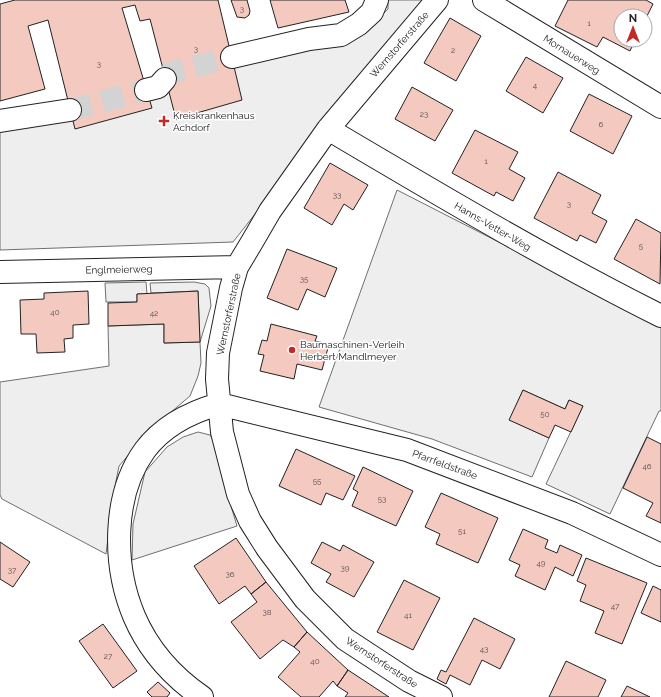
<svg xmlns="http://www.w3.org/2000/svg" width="661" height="697" viewBox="0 0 661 697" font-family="Raleway,sans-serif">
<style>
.green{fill:#eee;stroke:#6f6f6f}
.parking{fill:#ededed;stroke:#6f6f6f}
.building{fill:#f3c9c0;stroke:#222}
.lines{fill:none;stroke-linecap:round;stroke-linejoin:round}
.minor-tunnel{stroke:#d3d3d3;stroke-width:22;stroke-dasharray:22 11;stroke-linecap:butt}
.minor-casing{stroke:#222;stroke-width:24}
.minor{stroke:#fff;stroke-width:22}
.poi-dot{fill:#c62828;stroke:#fff;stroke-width:1.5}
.labels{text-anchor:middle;stroke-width:3;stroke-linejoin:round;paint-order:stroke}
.number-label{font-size:8px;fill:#564c4a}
.street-label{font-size:10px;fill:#222;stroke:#fff}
.poi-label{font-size:10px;fill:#222;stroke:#fff;text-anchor:start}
</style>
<rect width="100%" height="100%" fill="#fff"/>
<path class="green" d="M388,0H424L233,242L0,250V129L178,78L361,36L388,9Z
M397,190L622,305L661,321V411H659L610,514L546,484L583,406L569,400L565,409L523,390L510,420L549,438L532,477L432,439L319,407Z
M194,282L205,284L209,288L211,306L200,342L201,363L198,376L190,396L151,429L119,466L113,496L106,554L2,499L0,495V382L109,366L108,326L164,324V343L200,342L198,291L151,293L150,283Z
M198,432L210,435L218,448L228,496L237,526L132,560L133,524L145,472L167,447L183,437Z"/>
<path class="parking" d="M146,282L147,294H137V302H106L105,283Z"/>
<path class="building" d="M15,0H218L242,100L176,119L150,19L140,21L135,5L122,8L152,108L75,129L48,20L28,26L45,89L0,101V4Z
M231,0H247L250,11L249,15L245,18L237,17Z
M270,0H345L349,12L278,28Z
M568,0H646L653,4L645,20V16H621V40H635L630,51L603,37L597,47L555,26Z
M450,18L481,36L456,81L424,63Z
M526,57L563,78L543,113L506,91Z
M412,87L453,110L435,141L395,119Z
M589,94L632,116L613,154L570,131Z
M475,130L518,152L509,169L525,178L513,201L496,192L494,196L452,173Z
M330,163L368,185L353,210L344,204L332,225L304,208Z
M558,172L601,195L592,213L607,221L596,243L580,235L577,241L534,218Z
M636,219L661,233L660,284L614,259Z
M287,249L337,268L325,297L307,289L298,310L267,298Z
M88,291L89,324L73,325V338L64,339L65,352L37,353L36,334H21L20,300L44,299V293Z
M198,291L200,342L164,343V324L108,326V303L137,302V294Z
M271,324L317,336L315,341L329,344L322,370L297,364L294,379L260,371L264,355L258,354L262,340L267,341Z
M523,390L565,409L569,400L583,406L571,432L555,425L549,438L509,420Z
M647,437L661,444V523L646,516L653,503L623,488Z
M296,449L355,476L343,500L326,493L321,505L279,486Z
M363,467L413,491L396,526L352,506L358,492L353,489Z
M441,493L498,518L478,563L436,544L440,534L425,527Z
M523,529L548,540L545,548L557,553L560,545L582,555L573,576L555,567L545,590L515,576L520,565L509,560Z
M236,538L266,582L251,594L245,586L219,604L194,566Z
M0,542L30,562L13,587L0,579Z
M322,542L340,551L343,545L374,562L354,597L326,582L331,574L311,563Z
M586,558L647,583L622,644L595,633L604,611L580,601L586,585L577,581Z
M404,580L440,598L413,650L377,632Z
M266,582L307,632L294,647L283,640L260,659L231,622L257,602L251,594Z
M653,586L661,590V622L641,613Z
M474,618L515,639L500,669L482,660L470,685L450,675L446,684L437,679L441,670L446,672Z
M103,624L137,671L113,688L79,641Z
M307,632L348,670L337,686L333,681L319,697H301L278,677L300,652L294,647Z
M566,661L606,680L598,697H549Z
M348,670L389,697H345L348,693L337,686Z
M158,682L170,693L167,697H152L147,692Z
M627,686L650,697H621Z"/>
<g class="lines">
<path class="minor-tunnel" d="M165,79L172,72L232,57
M70,110L146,90"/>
<defs>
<path id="minor" d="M437,0L328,129L270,211L252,242L237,267L231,288L218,353L217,379L222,432L238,494L250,521L267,548L305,599L345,639L409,681L441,697
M484,0L661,107
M232,57L309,39L341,35L359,24L372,12L377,0
M146,90L158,87L165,79
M0,121L70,110
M328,129C438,194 547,259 661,316
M0,272L237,267
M219,404L407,450L572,513L661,555
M202,697C173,677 148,649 134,616C113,566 112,495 145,450C163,426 191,412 219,404"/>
</defs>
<use href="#minor" class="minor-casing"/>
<use href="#minor" class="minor"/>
</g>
<g class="poi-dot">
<path d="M162 115h4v4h4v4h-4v4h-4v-4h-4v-4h4z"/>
<circle cx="292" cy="350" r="4"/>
</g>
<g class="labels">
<g class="number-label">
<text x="242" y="12">3</text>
<text x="589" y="26">1</text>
<text x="196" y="52">3</text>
<text x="453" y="53">2</text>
<text x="99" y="67">3</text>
<text x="535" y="88">4</text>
<text x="424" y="117">23</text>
<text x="601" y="127">6</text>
<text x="486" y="164">1</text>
<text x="337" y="198">33</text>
<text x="569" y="207">3</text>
<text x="641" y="249">5</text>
<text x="304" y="282">35</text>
<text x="55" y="315">40</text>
<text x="154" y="316">42</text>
<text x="545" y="417">50</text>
<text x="647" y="469">46</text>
<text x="317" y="484">55</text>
<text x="382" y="502">53</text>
<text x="462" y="534">51</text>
<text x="541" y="566">49</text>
<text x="345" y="571">39</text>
<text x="12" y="573">37</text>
<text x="230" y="577">36</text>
<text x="615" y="609">47</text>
<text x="267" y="615">38</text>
<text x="408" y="618">41</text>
<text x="484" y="652">43</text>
<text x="108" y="659">27</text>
<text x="315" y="664">40</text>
</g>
<g class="street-label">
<text transform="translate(399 44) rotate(-49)" y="4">Wernstorferstraße</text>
<text transform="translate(572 54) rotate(32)" y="4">Mornauerweg</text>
<text transform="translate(493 226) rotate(30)" y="4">Hanns-Vetter-Weg</text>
<text transform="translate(119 269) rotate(-1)" y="4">Englmeierweg</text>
<text transform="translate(228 314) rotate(-78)" y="4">Wernstorferstraße</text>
<text transform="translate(445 464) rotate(20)" y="4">Pfarrfeldstraße</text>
<text transform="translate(382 662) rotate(33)" y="4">Wernstorferstraße</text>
</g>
<g class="poi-label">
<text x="173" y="119">Kreiskrankenhaus<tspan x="173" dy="12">Achdorf</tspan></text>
<text x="300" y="348">Baumaschinen-Verleih<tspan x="300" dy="12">Herbert Mandlmeyer</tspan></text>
</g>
</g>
<g transform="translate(633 28)"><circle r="19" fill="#ffffff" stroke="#a7a7a7"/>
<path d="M0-3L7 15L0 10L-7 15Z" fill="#c62828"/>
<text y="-6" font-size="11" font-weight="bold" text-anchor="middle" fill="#222222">N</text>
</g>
</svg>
